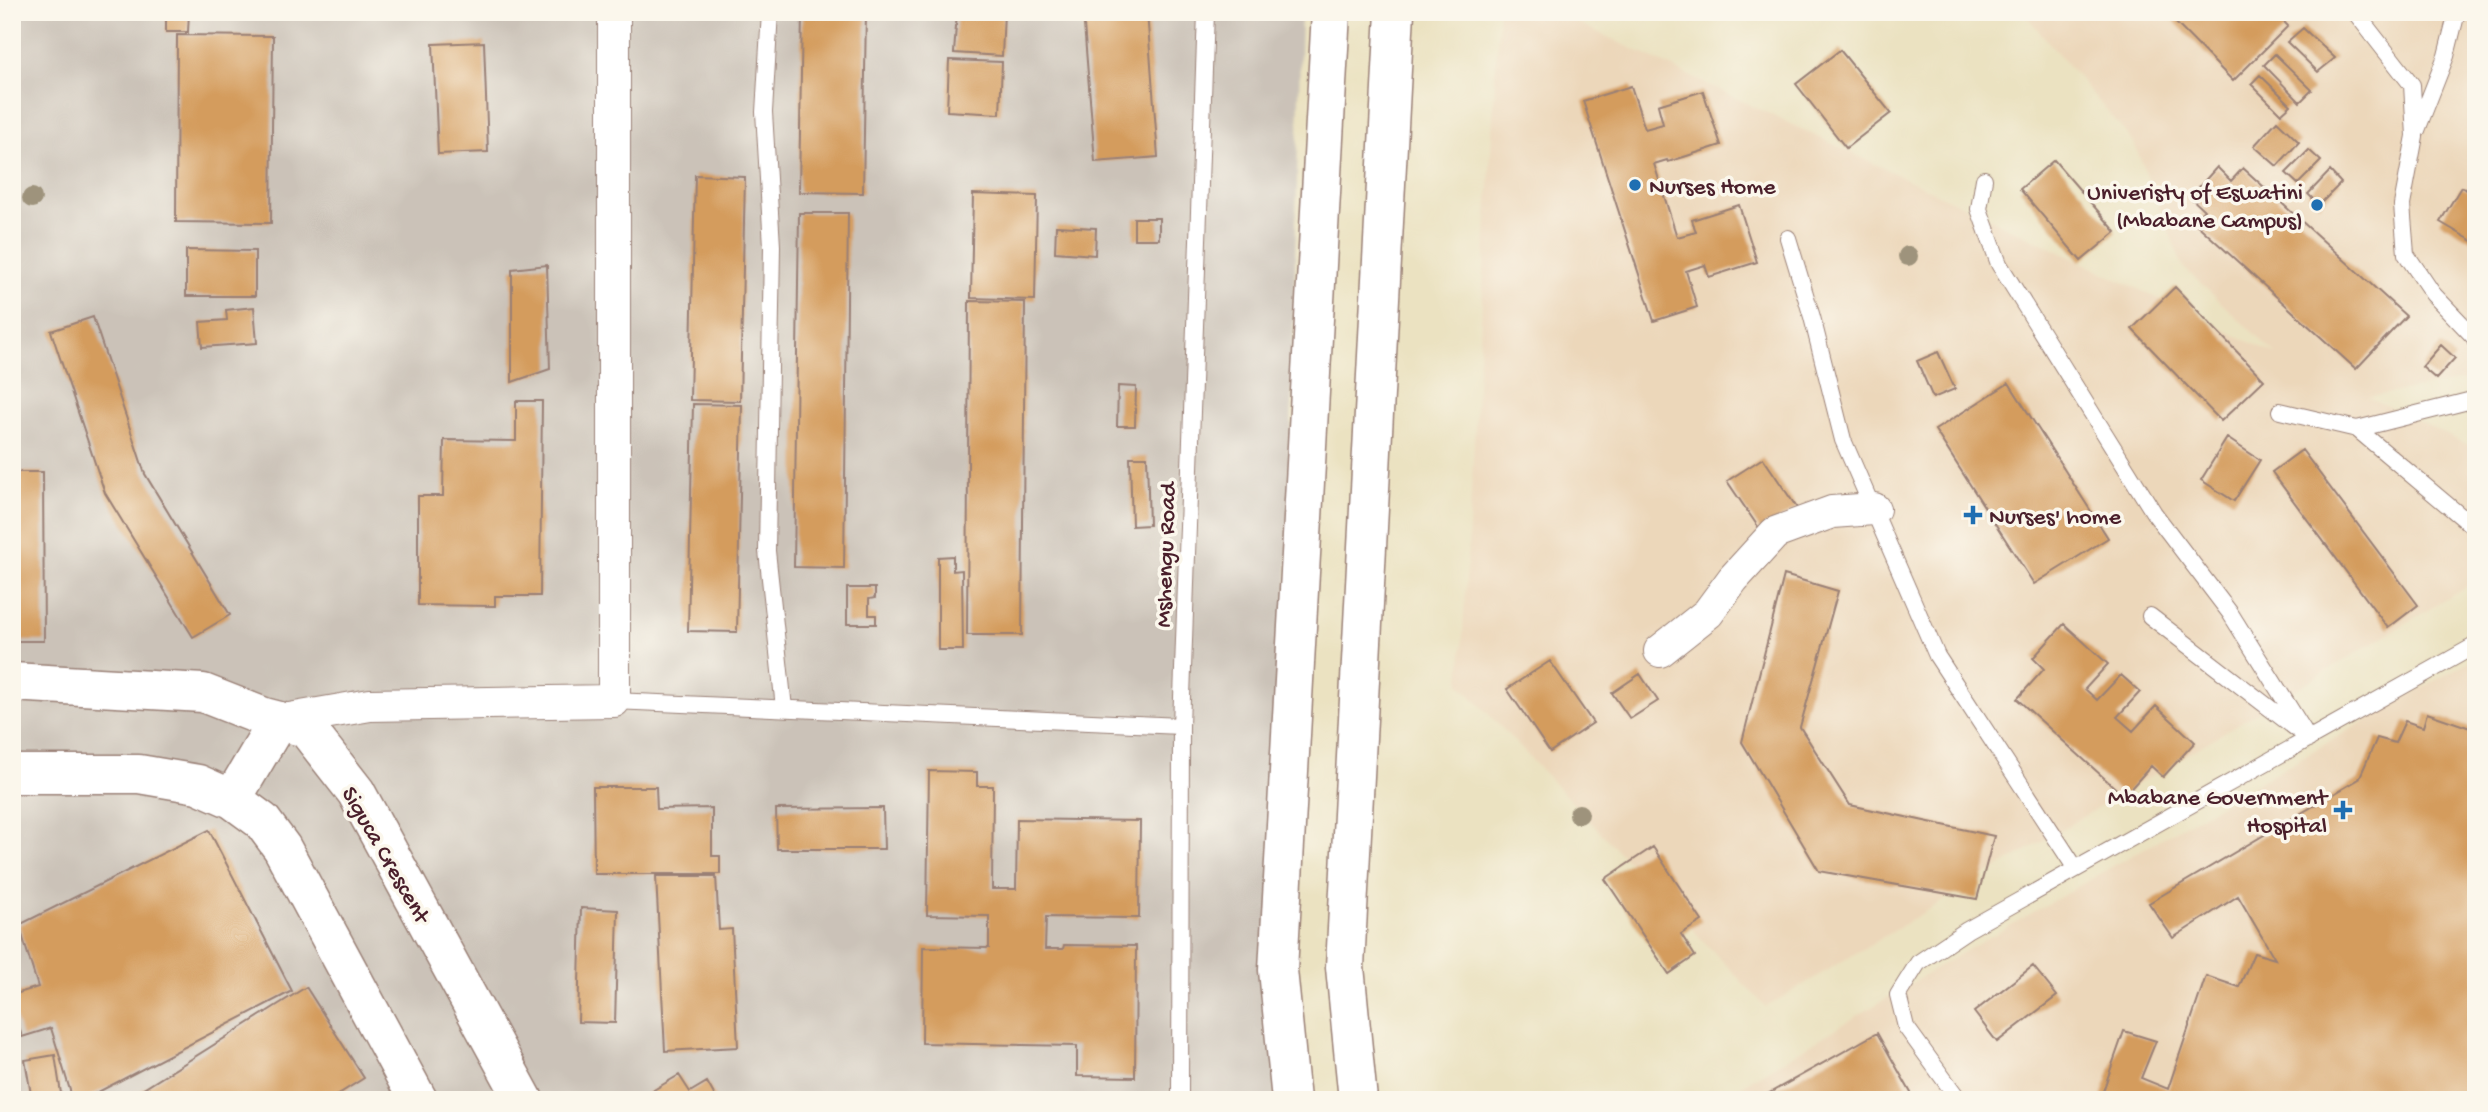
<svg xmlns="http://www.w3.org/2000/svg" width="2488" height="1112" viewBox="0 0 2488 1112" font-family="'Gochi Hand',sans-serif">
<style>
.built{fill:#ecd7ba}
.industrial{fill:#cbc2b8}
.building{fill:#d49c5d}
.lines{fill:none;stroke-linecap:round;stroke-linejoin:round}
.lane-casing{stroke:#9a8076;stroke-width:18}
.street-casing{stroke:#9a8076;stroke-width:34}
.secondary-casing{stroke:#9a8076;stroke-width:41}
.primary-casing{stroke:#9a8076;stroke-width:41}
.lane{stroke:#fff;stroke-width:16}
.street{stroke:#fff;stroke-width:32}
.secondary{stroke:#fff;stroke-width:38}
.primary{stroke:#fff;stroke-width:38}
.tree{fill:#9e937c}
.poi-dot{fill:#1f6fb2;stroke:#fbf7ec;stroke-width:2.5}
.labels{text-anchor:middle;stroke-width:7;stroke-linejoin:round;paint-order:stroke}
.poi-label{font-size:24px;fill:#4a1f2b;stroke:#fbf7ec;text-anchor:start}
.street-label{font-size:24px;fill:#4a1f2b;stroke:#fbf7ec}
</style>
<rect width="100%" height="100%" fill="#fbf7ec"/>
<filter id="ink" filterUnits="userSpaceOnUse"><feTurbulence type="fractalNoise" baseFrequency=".0143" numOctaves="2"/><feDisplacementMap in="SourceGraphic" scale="14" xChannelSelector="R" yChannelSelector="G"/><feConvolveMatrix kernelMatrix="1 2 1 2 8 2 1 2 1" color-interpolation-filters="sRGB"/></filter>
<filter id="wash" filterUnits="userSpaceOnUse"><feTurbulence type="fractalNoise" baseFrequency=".00686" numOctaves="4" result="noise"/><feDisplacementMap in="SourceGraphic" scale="28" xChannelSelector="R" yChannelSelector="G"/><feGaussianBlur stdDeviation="1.57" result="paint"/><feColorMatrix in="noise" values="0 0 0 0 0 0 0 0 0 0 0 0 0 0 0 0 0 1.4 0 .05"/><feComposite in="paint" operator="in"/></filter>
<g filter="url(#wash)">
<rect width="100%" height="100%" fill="#ebe2c1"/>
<path class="built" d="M1499,12H1555L2277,355L2183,267L2134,143L2023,12H2476V378L2368,397L2476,449V581L1766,1007L1460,684Z
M2476,657V1100H1718L1945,963Z"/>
<path class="industrial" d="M12,12H1301L1275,1100H12Z"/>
<g id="blocks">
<path class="building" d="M166,12H189L188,32H166Z
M802,12H866L863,193L799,192Z
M957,12H1004L1002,56L954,53Z
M1083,12H1147L1158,157L1095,162Z
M2165,12H2274L2288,26L2233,81Z
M2303,28L2335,58L2318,72L2287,42Z
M177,35L273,36L271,223L176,222Z
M484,42L488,152L438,154L433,44Z
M1840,50L1891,113L1846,148L1796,84Z
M2275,54L2312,90L2300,102L2264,65Z
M949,60L1002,62L1000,114L947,111Z
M2260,75L2291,105L2281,114L2251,84Z
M1631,86L1645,129L1663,124L1658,105L1703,91L1721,145L1668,162L1667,160L1654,164L1677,237L1696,232L1692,220L1739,205L1757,262L1709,277L1705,265L1686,271L1697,307L1654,321L1583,101Z
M2277,121L2299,142L2277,166L2254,146Z
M2309,150L2321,161L2298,184L2286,173Z
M2054,160L2116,232L2081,261L2020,189Z
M2217,167L2231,181L2243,168L2406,316L2356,369L2193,221L2204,210L2190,197Z
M2330,171L2341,183L2319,205L2308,194Z
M695,175L745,177L740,401L690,400Z
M2461,187L2476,195V243L2440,222Z
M973,194L1037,196L1035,300L971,298Z
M799,213H848L844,568L794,567Z
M1134,218H1159V239H1134Z
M1056,226L1096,228L1095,255L1055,252Z
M186,250L255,251V296H186Z
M547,265L550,369L512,382V269Z
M2175,287L2264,380L2221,421L2132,329Z
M969,301L1025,302L1022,635H967Z
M254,307L257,343L202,347L200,322L227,320L226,310Z
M93,317L145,474L230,615L193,637L105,493L51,331Z
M2441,345L2455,358L2436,379L2422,367Z
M1938,352L1955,389L1933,398L1917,361Z
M2009,383L2108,538L2034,584L1935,430Z
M1118,386L1136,387L1135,426H1117Z
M516,401H542L540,596H495V606L418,605V496H443L444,440L516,441Z
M693,404L742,405L737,632L688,631Z
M2227,438L2260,460L2234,501L2201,480Z
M2302,450L2418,605L2388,628L2272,472Z
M1130,457H1147L1149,525L1132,526Z
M1763,458L1797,508L1761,531L1727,481Z
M12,472H43L44,641H12Z
M953,556V571L962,570L963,650H938V557Z
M1784,575L1838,591L1800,727L1850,805L1994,836L1977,899L1819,871L1742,742Z
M847,588H875V598L869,599V615H876V624H847Z
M2064,624L2108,664L2085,689L2097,700L2121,675L2140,692L2117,717L2133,731L2156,706L2195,742L2163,777L2151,766L2124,796L2017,699L2044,669L2033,658Z
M1550,661L1593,723L1550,752L1507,689Z
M1640,674L1658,701L1630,719L1612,693Z
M2427,713L2476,730V1100H2100L2124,1031L2156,1041L2141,1078L2168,1089L2206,976L2239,987L2254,953L2275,959L2238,896L2173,938L2149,903L2359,779L2377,738L2395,743L2405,721L2423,727Z
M929,771L977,772V786H993L992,889H1016L1017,819L1140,821L1139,918L1046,917L1045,949H1063L1064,945L1136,946L1135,1077L1077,1076V1046L922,1043L923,947L989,948V916L927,915Z
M593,787H656L657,809L712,808V856H720V874H594Z
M883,808L884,849H777L776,809Z
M209,830L292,991L83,1100H73L51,1028L22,1037L12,1005V995L38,987L19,925Z
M1653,847L1702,921L1681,934L1695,956L1669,974L1605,879Z
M656,876H716L719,930L732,929L738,1047L665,1051Z
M581,908L618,910L615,1023L578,1022Z
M2033,966L2057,996L1997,1042L1974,1012Z
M306,987L364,1078L329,1100H126Z
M1877,1033L1915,1100H1757Z
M55,1055L62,1100H32L25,1060Z
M679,1075L690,1092L707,1082L717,1100H637Z"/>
</g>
</g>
<g filter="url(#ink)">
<use href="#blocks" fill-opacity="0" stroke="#9a8076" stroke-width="2"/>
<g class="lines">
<defs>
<path id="lane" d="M770,12L764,112L772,246L767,551L784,708
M2355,12L2412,85L2415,136L2402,205L2406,254L2433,294L2476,339
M2417,130L2446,56L2457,12
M1984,179L1979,209L1999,264L2154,513L2230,613L2309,739
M1788,238L1812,317L1843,440L1937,656L2076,869
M2280,411L2357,429L2476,399
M2357,429L2476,529
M2150,616L2302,733
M614,701L1181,726
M1180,1100L1181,726L1206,12
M1959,1100L1906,1027L1898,995L1918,963L1967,930L2476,645"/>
<path id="street" d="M1660,651L1708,613L1733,579L1775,533L1832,512L1874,509
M278,721L370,705L614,701V12"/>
<path id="secondary" d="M12,682L203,693L264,717L306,728L356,792L524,1100
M12,774H139L198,784L232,799L262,821L282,848L418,1100
M232,799L278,721"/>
<path id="primary" d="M1291,1100L1278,970L1331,12
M1358,1100L1345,967L1395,12"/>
</defs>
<use href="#lane" class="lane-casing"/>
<use href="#street" class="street-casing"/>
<use href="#secondary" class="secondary-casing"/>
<use href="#primary" class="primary-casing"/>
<use href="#lane" class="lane"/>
<use href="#street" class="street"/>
<use href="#secondary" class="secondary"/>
<use href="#primary" class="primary"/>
</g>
<g class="tree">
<circle cx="32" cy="198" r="10"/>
<circle cx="1908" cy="256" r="10"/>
<circle cx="1579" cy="814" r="10"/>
</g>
</g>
<g class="poi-dot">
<circle cx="1635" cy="185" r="7"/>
<circle cx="2317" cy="205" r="7"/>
<path d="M1969.5 504.5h7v7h7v7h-7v7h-7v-7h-7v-7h7z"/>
<path d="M2339.5 799.5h7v7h7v7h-7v7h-7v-7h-7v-7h7z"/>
</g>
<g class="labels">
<g class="poi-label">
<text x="1649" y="193">Nurses Home</text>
<text x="2303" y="199" text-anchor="end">Univeristy of Eswatini<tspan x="2303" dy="28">(Mbabane Campus)</tspan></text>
<text x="1989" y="523">Nurses' home</text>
<text x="2327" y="804" text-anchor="end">Mbabane Government<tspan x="2327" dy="28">Hospital</tspan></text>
</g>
<g class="street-label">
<text transform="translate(1164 555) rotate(-88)" y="8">Mshengu Road</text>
<text transform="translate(387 854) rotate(60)" y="8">Siguca Crescent</text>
</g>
</g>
<rect width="2488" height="1112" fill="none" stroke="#fbf7ec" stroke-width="42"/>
</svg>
